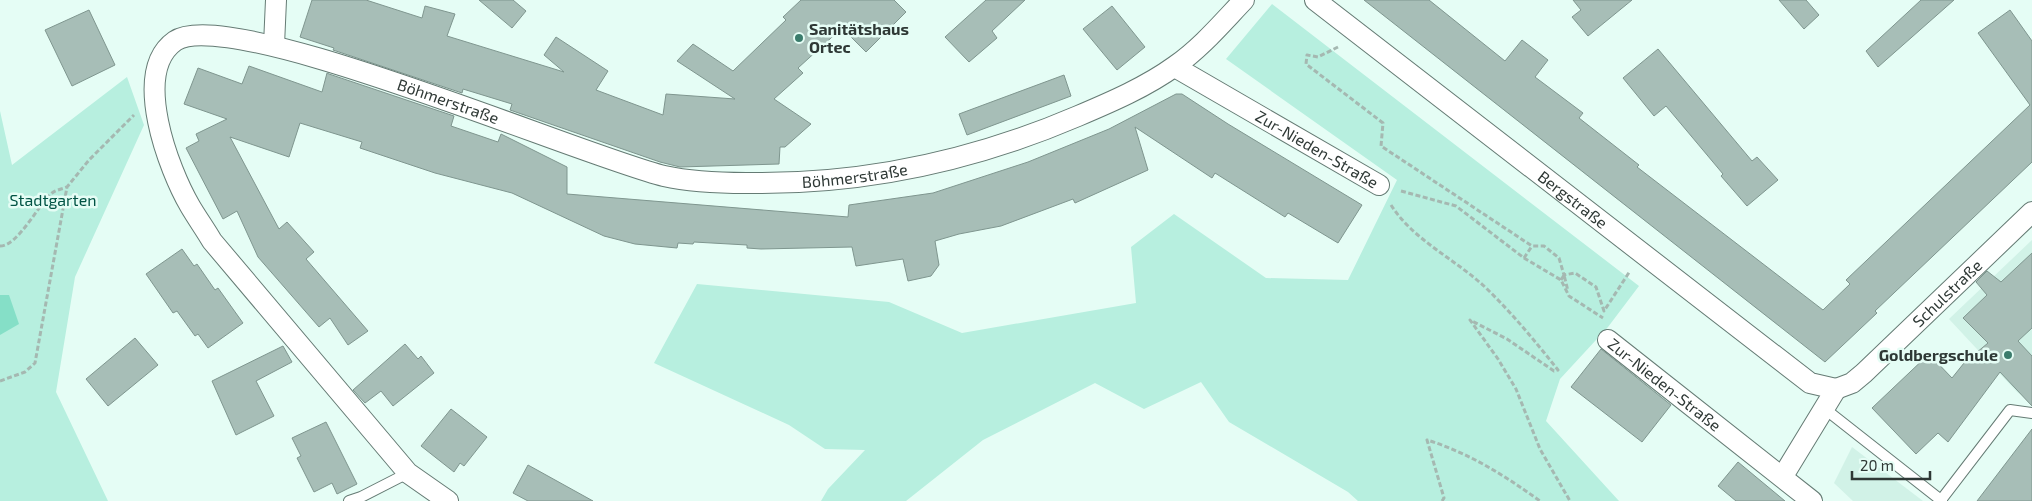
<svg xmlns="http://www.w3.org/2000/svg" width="2032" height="501" viewBox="0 0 2032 501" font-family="'Exo 2',sans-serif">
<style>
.built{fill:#d1f2e7}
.green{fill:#b7efdf}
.water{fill:#85dfc7}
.building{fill:#a7beb7;stroke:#7f968f}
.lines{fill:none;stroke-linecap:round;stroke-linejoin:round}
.service-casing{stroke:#657b74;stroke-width:12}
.minor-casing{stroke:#657b74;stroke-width:22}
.path{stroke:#a5b8b1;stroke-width:3;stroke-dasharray:5 2.5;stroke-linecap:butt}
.service{stroke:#fff;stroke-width:10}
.minor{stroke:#fff;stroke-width:20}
.poi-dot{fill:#3b7c6c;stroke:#e5fdf5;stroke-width:2}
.labels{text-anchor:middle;stroke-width:5;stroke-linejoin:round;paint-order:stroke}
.poi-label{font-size:16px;font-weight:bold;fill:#2e3835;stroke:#e5fdf5;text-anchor:start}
.street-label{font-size:16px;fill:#2e3835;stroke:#e5fdf5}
.park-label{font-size:16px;fill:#015344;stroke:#e5fdf5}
</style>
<rect width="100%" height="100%" fill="#e5fdf5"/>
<path class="built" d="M2032,240V402L2017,392L1949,319Z
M1852,447L1923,501H1853L1834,483Z"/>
<path class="green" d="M1272,4L1639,286L1608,327L1560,379L1546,421L1619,501H1358L1348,492L1229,422L1201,382L1144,409L1095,383L983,440L906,501H821L828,489L865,450L825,449L789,425L654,363L697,284L889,302L962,333L1136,303L1131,247L1174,214L1266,278L1348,280L1397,180L1226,59Z
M127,77L144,125L75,277L56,392L108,501H0V111L12,165Z"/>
<path class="water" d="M0,295H9L19,324L0,335Z"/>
<path class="building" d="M312,0H366L422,18L425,6L455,14L447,36L564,72L544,55L556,37L608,71L596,90L663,115L666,94L735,99L677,61L693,44L733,71L786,20L783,17L801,0H894L906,12L866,52L842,28L798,68L803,73L774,99L811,124L785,147H780L779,164L680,167L660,162L510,110L512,104L463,89L462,93L333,50L334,48L300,37Z
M479,0H513L526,11L512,28Z
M986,0H1025L992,31L997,38L969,62L945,37Z
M1364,0H1429L1505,61L1522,40L1548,60L1535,77L1583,113L1579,118L1639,165L1637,167L1823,310L1850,284L1846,280L2030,105L1978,33L2010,10L2032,41V162L1875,311L1877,313L1825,362Z
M1573,0H1632L1588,36L1572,17L1581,10Z
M1779,0H1806L1819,15L1804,29Z
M1921,0H1954L1878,67L1866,51Z
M1112,6L1145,47L1117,70L1083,29Z
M89,10L115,65L72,86L45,30Z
M1658,49L1752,161L1757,157L1778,180L1747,206L1721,176L1723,174L1666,106L1654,116L1623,78Z
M249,66L322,92L327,73L329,74L454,116L451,126L498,142L501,134L567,167V194L848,217L849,205L933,193L1028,162L1109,129L1176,94H1182L1228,124L1362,205L1338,243L1288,213L1285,217L1215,173L1212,178L1135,127L1148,170L1075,203L1073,199L1001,226L959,234L935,241L939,265L931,276L908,281L903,259L856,266L852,247L761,249L747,248V245L694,242L693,244L678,243L677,248L635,244L604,236L512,193L435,173L360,148L362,142L300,123L289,157L230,137L279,229L287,222L314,252L306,259L368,331L348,345L330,318L319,327L258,257L237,211L223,219L186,148L199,141L196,134L227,119L184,104L198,68L242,84Z
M1064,75L1071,96L967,135L959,114Z
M182,249L194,266L197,264L215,290L218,288L243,323L208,348L198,334L195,336L177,311L173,313L146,274Z
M2032,253V328L2018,341L2032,356V406L2000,372L1948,442L1938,433L1916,454L1872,408L1929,354L1952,378L1964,363L1988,343L1963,318L1987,295L1976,282L1987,271L2001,282Z
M135,338L158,365L108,406L86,379Z
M405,344L418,359L421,356L434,373L393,406L381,391L365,403L353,390Z
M283,346L292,362L256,381L274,416L236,435L212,381Z
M1601,349L1671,405L1642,442L1571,387Z
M451,409L487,437L464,466L460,463L454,472L421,446Z
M326,422L357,484L337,494L332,483L314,492L297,458L301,456L292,438Z
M2032,429V501H1977Z
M1738,462L1785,501H1736L1718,486Z
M528,465L593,501H528L513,493Z"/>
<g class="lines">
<defs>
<path id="service" d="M1825,409L1942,501
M1941,500L2010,410L2032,413
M349,501L361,497L408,473"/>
<g id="minor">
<path id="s1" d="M1315,0L1810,383L1836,389"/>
<path d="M274,45L276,0"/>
<path id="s2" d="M1175,67L1379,185"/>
<path id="s3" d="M1608,340L1812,501"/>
<path id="s4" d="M1836,389L1852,383L1864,373L2032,212"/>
<path d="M1783,476L1836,389"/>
<path id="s5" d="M448,501L408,473L212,241C205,229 197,218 190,206C169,170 131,72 175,41C229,4 584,157 664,176C691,182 718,183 746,183C860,185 973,161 1078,116C1111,102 1146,87 1175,66C1201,48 1222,23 1244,0"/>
</g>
</defs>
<use href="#service" class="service-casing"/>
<use href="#minor" class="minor-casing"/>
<path class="path" d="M1338,47L1318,57L1307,55L1306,64L1383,123L1381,146L1532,246H1544L1559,258L1564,275L1575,273L1596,287L1604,311L1630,271
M1401,191L1456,206L1524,258L1561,280L1569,296L1603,318
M1391,205C1413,240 1455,259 1485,287C1512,313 1535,341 1558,370L1554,371L1507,339L1470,320L1498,359L1516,389L1540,449L1570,501
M0,246C18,246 38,205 52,193C56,190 62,189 67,187
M1524,258L1532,246
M1561,280L1564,275L1568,291
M0,381L25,372L35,363L67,187L89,160L134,115
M1442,501L1444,498L1427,440C1469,453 1504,475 1540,501"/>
<use href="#service" class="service"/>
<use href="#minor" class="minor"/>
</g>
<g class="poi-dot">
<circle cx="799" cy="38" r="5"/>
<circle cx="2008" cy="355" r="5"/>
</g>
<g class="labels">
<g class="poi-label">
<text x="809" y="35">Sanitätshaus<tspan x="809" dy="18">Ortec</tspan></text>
<text x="1998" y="361" text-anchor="end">Goldbergschule</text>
</g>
<g class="street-label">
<text dy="6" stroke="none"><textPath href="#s5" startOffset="855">Böhmerstraße</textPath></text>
<text dy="6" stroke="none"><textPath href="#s2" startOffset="164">Zur-Nieden-Straße</textPath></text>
<text dy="6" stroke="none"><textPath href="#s5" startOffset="1275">Böhmerstraße</textPath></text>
<text dy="6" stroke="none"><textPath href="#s1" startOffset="326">Bergstraße</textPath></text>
<text dy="6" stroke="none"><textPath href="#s4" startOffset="148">Schulstraße</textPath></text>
<text dy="6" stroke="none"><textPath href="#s3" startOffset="72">Zur-Nieden-Straße</textPath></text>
</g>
<g class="park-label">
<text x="53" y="206">Stadtgarten</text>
</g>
</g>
<path d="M1852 471v8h78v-8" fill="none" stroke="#2e3835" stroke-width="2.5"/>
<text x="1860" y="471" font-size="15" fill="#2e3835" stroke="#e5fdf5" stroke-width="4" paint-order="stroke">20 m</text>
</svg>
